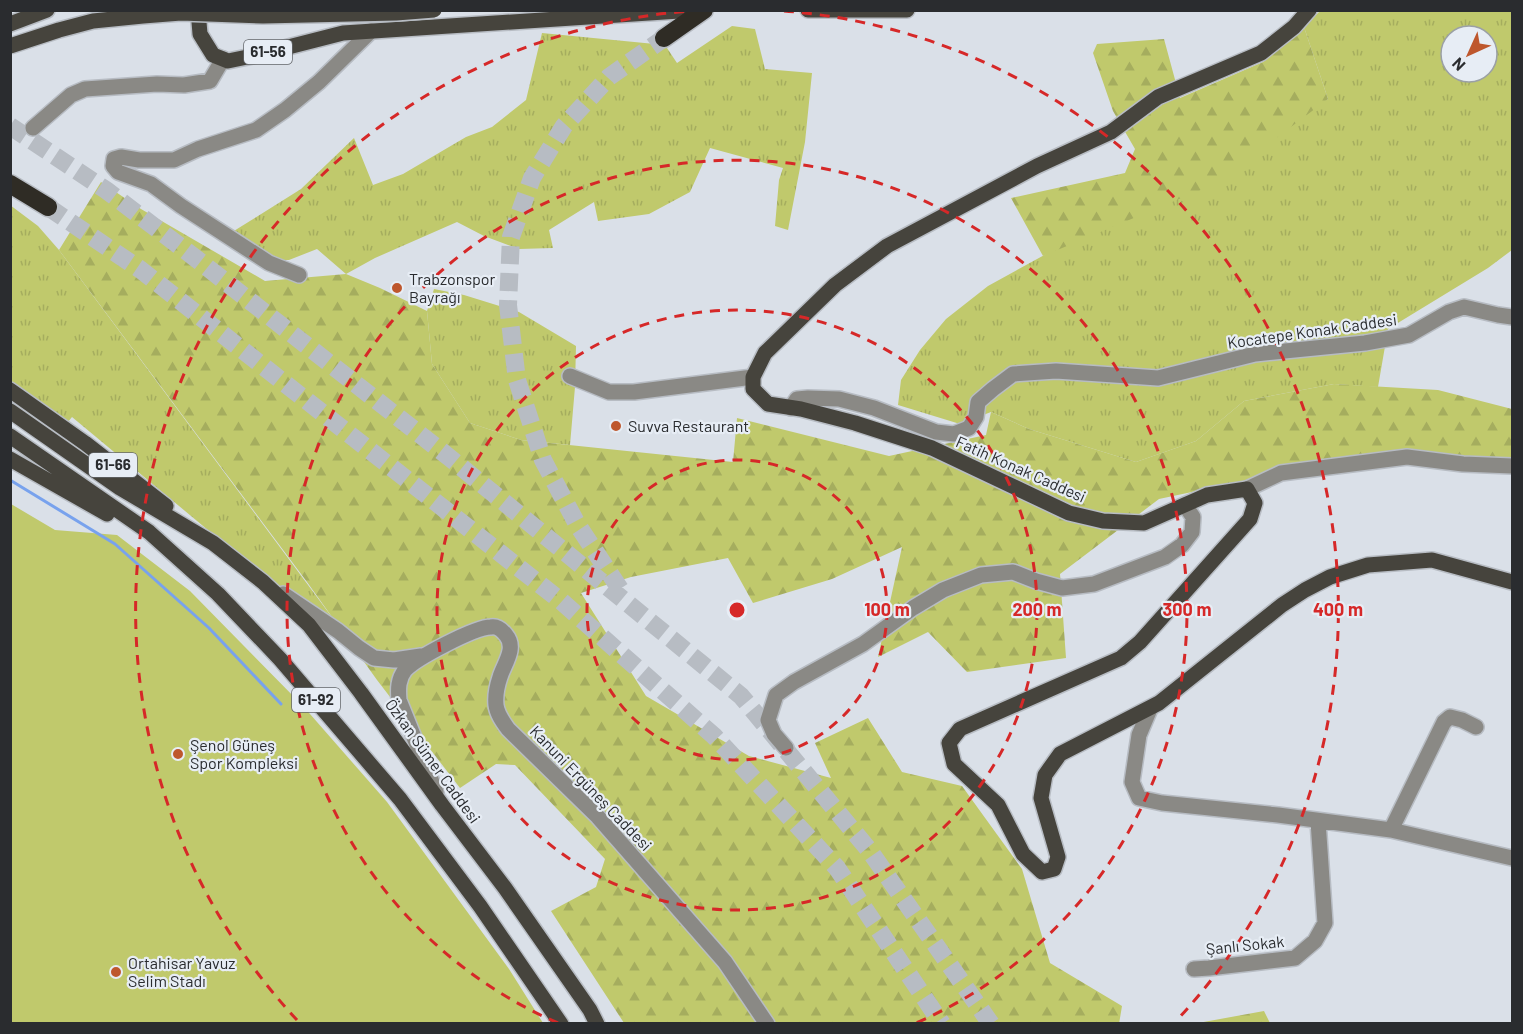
<svg xmlns="http://www.w3.org/2000/svg" width="1523" height="1034" viewBox="0 0 1523 1034" font-family="Barlow,sans-serif">
<style>
.grass{fill:url(#grass-tufts);fill-rule:evenodd}
.forest{fill:url(#forest-firs)}
.park{fill:#c0c96c}
.lines{fill:none;stroke-linecap:round;stroke-linejoin:round}
.stream{stroke:#78a2ed;stroke-width:3}
.highway-tunnel{stroke:#b7bcc3;stroke-width:18;stroke-dasharray:18 9;stroke-linecap:butt}
.minor-casing{stroke:#b7bcc3;stroke-width:18}
.major-casing{stroke:#b7bcc3;stroke-width:18}
.highway-casing{stroke:#b7bcc3;stroke-width:21}
.minor{stroke:#8a8985;stroke-width:15}
.major{stroke:#46443d;stroke-width:15}
.highway{stroke:#2f2c25;stroke-width:18}
.major-bridge-casing{stroke:#b7bcc3;stroke-width:18;stroke-linecap:butt}
.major-bridge{stroke:#46443d;stroke-width:15}
.ring{fill:none;stroke:#d62828;stroke-width:3;stroke-dasharray:10 8}
.poi-dot{fill:#be572d;stroke:#e7edf5;stroke-width:2}
.labels{text-anchor:middle;stroke-width:4.5;stroke-linejoin:round;paint-order:stroke}
.shield{fill:#e7edf5;stroke:#63666a;stroke-width:1.5}
.shield-label{font-size:15px;font-weight:bold;fill:#2a2c2f}
.poi-label{font-size:16px;fill:#2a2c2f;stroke:#e7edf5;text-anchor:start}
.street-label{font-size:16px;fill:#2a2c2f;stroke:#e7edf5}
.centre{fill:#d62828;stroke:#e7edf5;stroke-width:3}
.ring-label{font-size:18px;text-anchor:middle;font-weight:bold;fill:#d62828;stroke:#e7edf5;stroke-width:4.5;stroke-linejoin:round;paint-order:stroke}
</style>
<defs>
<pattern id="grass-tufts" width="24" height="20" patternUnits="userSpaceOnUse" patternTransform="scale(1.5)"><rect width="24" height="20" fill="#c0c96c"/><path d="M3 7l-1-3M5 7V3M7 7l1-3M15 17l-1-3M17 17v-4M19 17l1-3" fill="none" stroke="#a5ad5e"/></pattern>
<pattern id="forest-firs" width="22" height="20" patternUnits="userSpaceOnUse" patternTransform="scale(1.5)"><rect width="22" height="20" fill="#c0c96c"/><path d="M5 1l3.5 6h-7zM16 11l3.5 6h-7z" fill="#a5ad5e"/></pattern>
</defs>
<rect width="100%" height="100%" fill="#dae0e8"/>
<path class="grass" d="M1320,11H1512V250L1488,268L1388,329L1378,387L1334,384L1244,401L1196,441L1136,462L1029,429L991,412L960,424L898,405L901,380L920,350L946,319L988,286L1328,99L1304,27ZM1451,36H1487V72H1451Z
M732,26L755,29L765,69L812,73L805,142L788,230L775,226L779,180L783,168L710,148L690,192L649,214L598,221L594,202L549,230L553,248L519,249L484,236L457,222L375,258L346,274L317,249L289,260H271L229,234L301,189L354,138L373,185L403,174L466,137L492,127L526,100L542,33L665,45L677,63Z
M10,205L38,226L59,250L337,624L268,580L72,417L59,433L11,398Z
M434,289L464,295L519,312L576,346L575,387L570,445L521,440L470,423L432,364L427,311Z"/>
<path class="forest" d="M1304,27L1328,99L1215,184L1043,256L1011,198L1125,173L1135,149L1113,111L1093,53L1097,44L1164,39L1180,98L1263,62Z
M101,182L141,209L265,281L346,274L380,288L427,311L432,364L470,423L521,440L733,462L737,418L889,456L986,435L991,412L1029,429L1136,462L1196,441L1244,401L1334,384L1438,390L1512,409V462L1466,459L1281,473L1159,499L1060,574L1066,658L967,672L928,632L878,657L902,547L832,579L753,603L728,558L631,577L581,593L646,696L749,756L831,778L815,743L868,718L902,772L962,786L1022,869L1050,963L1122,1006L1119,1024L624,1023L551,911L596,887L605,859L515,765L496,764L460,788L377,680L307,582L59,250Z
M1264,1011L1270,1023H1198Z"/>
<path class="park" d="M11,504L55,530L117,535L190,591L303,706L387,802L509,969L543,1023H11Z"/>
<g class="lines">
<path class="stream" d="M10,480L115,544L209,628L281,704"/>
<path class="highway-tunnel" d="M10,126L106,190L194,257L450,458L741,696L869,850L991,1024
M48,207L141,270L561,601L714,736L837,868L942,1024
M620,589L577,524L543,460L517,380L508,305L511,237L532,178L564,126L609,77L664,38"/>
<defs>
<path id="minor" d="M33,128L71,95L85,89L157,84L184,85L210,81L223,59
M299,275L269,263L181,206L151,184L118,172L113,166L114,159L121,157L139,160H174L198,149L256,130L285,110L319,82L371,31
M570,376L609,392H634L753,377
M791,408L797,399L808,398L839,399L874,408L936,432L954,434L969,428L976,417L978,402L993,389L1013,374L1056,371L1158,378L1255,354L1365,343L1409,335L1449,312L1464,307L1498,315L1512,317
M1247,489L1281,473L1407,457L1463,464L1512,466
M283,594L338,631L359,648L374,658L394,660L421,656
M1150,709L1139,735L1132,782L1139,798L1162,803L1278,815L1391,830L1512,858
M786,748L774,734L768,720L776,695L794,682L863,644L913,608L943,590L981,575L1013,572L1036,581L1062,588L1094,584L1165,557L1182,545L1192,532L1193,517L1185,505
M436,792L399,700C398,689 398,679 405,670C416,658 475,627 491,627C497,626 502,630 506,635C517,648 504,664 500,677C497,686 495,696 496,705C497,714 503,722 508,729L598,817L725,962L767,1024
M1391,830L1444,722L1450,717L1462,720L1476,727
M1194,969L1209,968L1295,958L1315,941L1325,923L1318,821"/>
<path id="major" d="M198,10L200,34L213,55L228,61L257,55L343,33L695,10
M808,10H907
M1309,10L1294,27L1261,53L1158,97L1111,132L1037,166L887,246L835,285L765,353L753,377V389L768,404L801,409L855,423L932,448L1069,513L1103,521L1144,523L1207,495L1247,489L1255,503L1250,519L1140,642L1121,658L960,729L949,743L954,764L998,805L1023,854L1042,872L1054,869L1058,857L1041,798L1045,775L1060,754L1159,703L1282,605L1305,590L1330,577L1368,565L1432,560L1512,582
M10,24L47,10
M10,390L85,443L166,506
M10,411L120,488L213,543L263,582L309,625L361,693L442,805L505,888L590,1010L597,1024
M10,436L149,532L218,594L280,659L400,799L480,906L561,1024
M10,459L107,514"/>
<path id="highway" d="M664,38L704,10
M10,184L48,207"/>
</defs>
<use href="#minor" class="minor-casing"/>
<use href="#major" class="major-casing"/>
<use href="#highway" class="highway-casing"/>
<use href="#minor" class="minor"/>
<use href="#major" class="major"/>
<use href="#highway" class="highway"/>
<defs>
<path id="major-bridge" d="M10,46L59,30L93,21L143,16L181,13L263,16L396,13L434,10"/>
</defs>
<use href="#major-bridge" class="major-bridge-casing"/>
<use href="#major-bridge" class="major-bridge"/>
</g>
<g class="ring">
<circle cx="737" cy="610" r="150"/>
<circle cx="737" cy="610" r="300"/>
<path d="M558 1023A450 450 0 1 1 916 1023"/>
<path d="M297 1020A601 601 0 0 1 690 11M784 11A601 601 0 0 1 1177 1020"/>
</g>
<g class="poi-dot">
<circle cx="397" cy="288" r="6"/>
<circle cx="616" cy="426" r="6"/>
<circle cx="178" cy="754" r="6"/>
<circle cx="116" cy="972" r="6"/>
</g>
<g class="labels">
<g class="shield">
<rect x="244" y="40" width="48" height="24" rx="4.5"/>
<rect x="89" y="453" width="48" height="24" rx="4.5"/>
<rect x="292" y="688" width="48" height="24" rx="4.5"/>
</g>
<g class="shield-label">
<text x="268" y="57">61-56</text>
<text x="113" y="470">61-66</text>
<text x="316" y="705">61-92</text>
</g>
<g class="poi-label">
<text x="409" y="285">Trabzonspor<tspan x="409" dy="18">Bayrağı</tspan></text>
<text x="628" y="432">Suvva Restaurant</text>
<text x="190" y="751">Şenol Güneş<tspan x="190" dy="18">Spor Kompleksi</tspan></text>
<text x="128" y="969">Ortahisar Yavuz<tspan x="128" dy="18">Selim Stadı</tspan></text>
</g>
<g class="street-label">
<text transform="translate(1312 331) rotate(-8)" y="6">Kocatepe Konak Caddesi</text>
<text transform="translate(1021 469) rotate(24)" y="6">Fatih Konak Caddesi</text>
<text transform="translate(433 761) rotate(54)" y="6">Özkan Sümer Caddesi</text>
<text transform="translate(591 788) rotate(46)" y="6">Kanuni Ergüneş Caddesi</text>
<text transform="translate(1245 945) rotate(-6)" y="6">Şanlı Sokak</text>
</g>
</g>
<circle cx="737" cy="610" r="9" class="centre"/>
<g class="ring-label">
<text x="887" y="616">100 m</text>
<text x="1037" y="616">200 m</text>
<text x="1187" y="616">300 m</text>
<text x="1338" y="616">400 m</text>
</g>
<rect width="1523" height="1034" fill="none" stroke="#2a2c2f" stroke-width="24"/>
<g transform="translate(1469 54) rotate(225)"><circle r="28" fill="#e7edf5" stroke="#9ba0a6" stroke-width="1.5"/>
<path d="M0-4.5L10 22L0 15L-10 22Z" fill="#be572d"/>
<text y="-9" font-size="16" font-weight="bold" text-anchor="middle" fill="#2a2c2f">N</text>
</g>
</svg>
